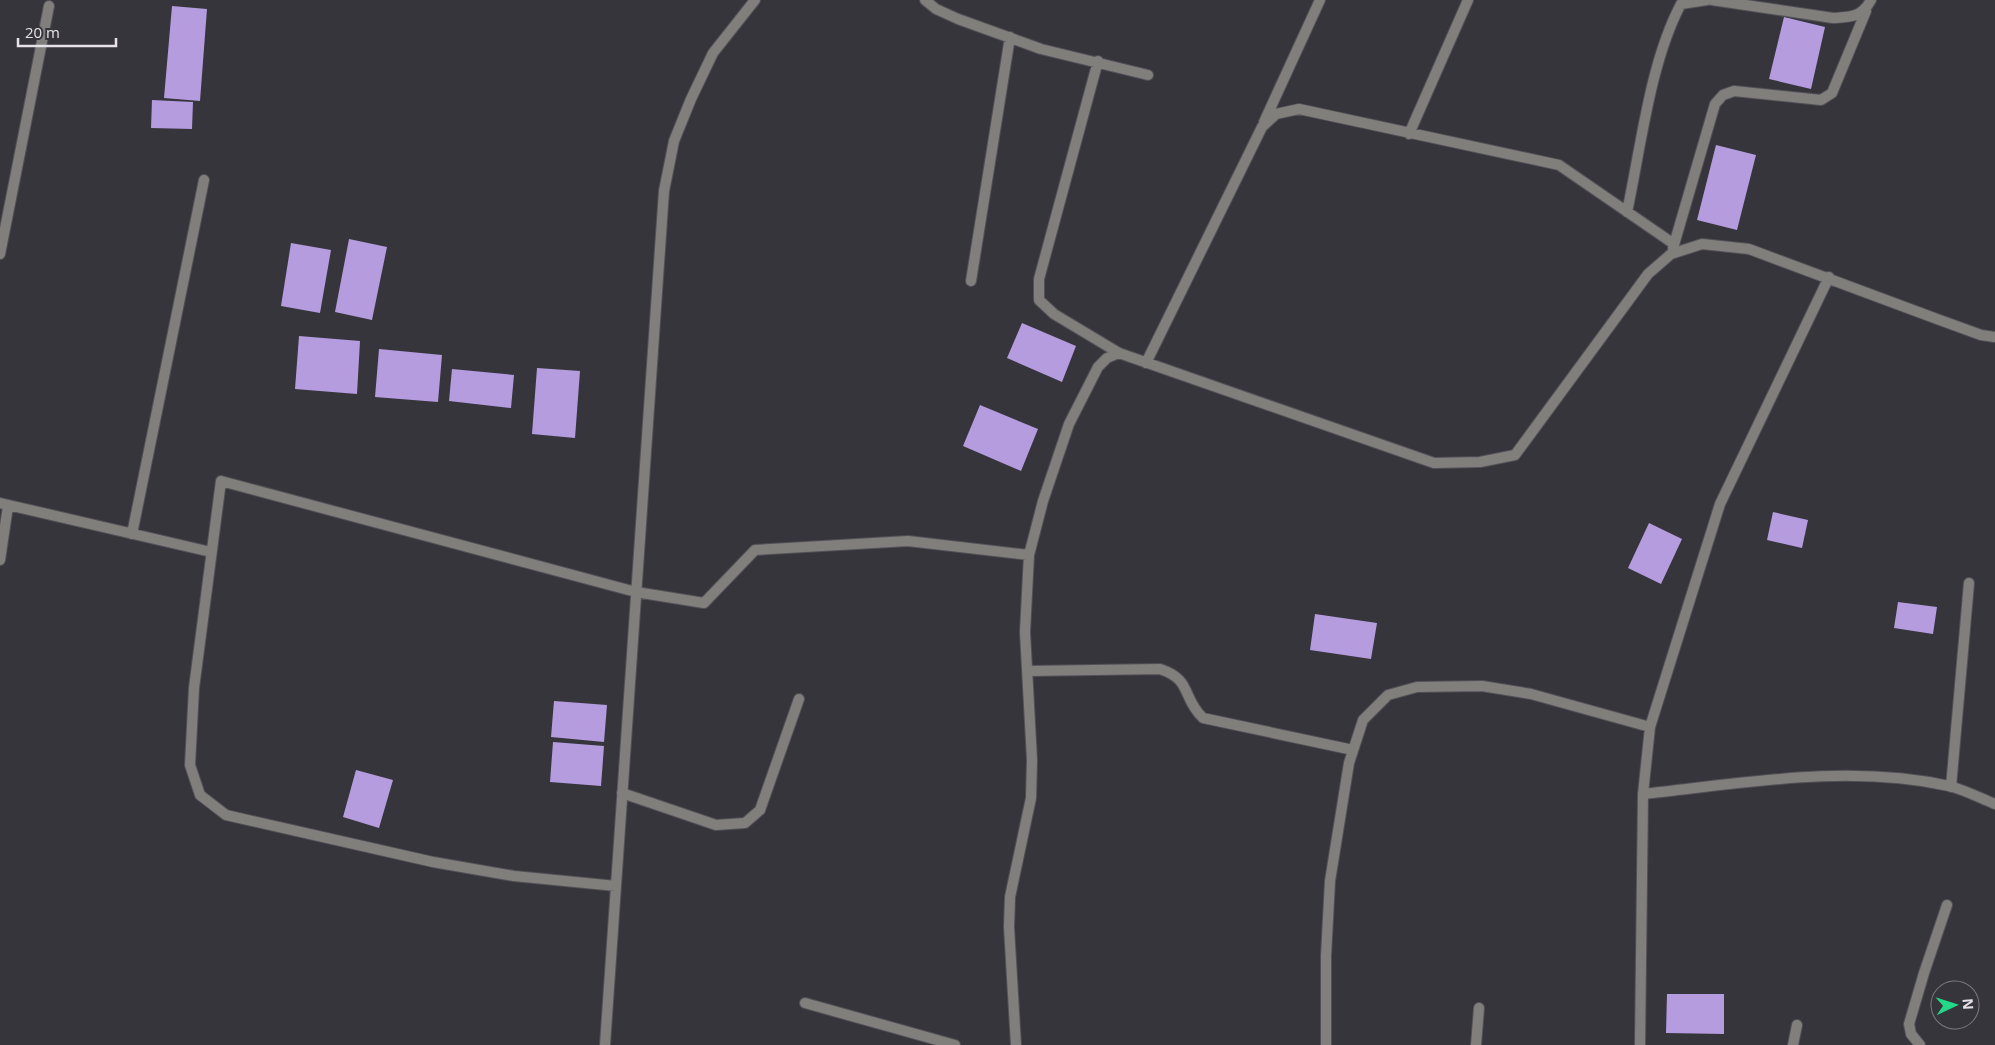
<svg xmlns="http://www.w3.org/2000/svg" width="1995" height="1045" viewBox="0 0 1995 1045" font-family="'Open Sans',sans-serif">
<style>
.building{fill:#b49cdf}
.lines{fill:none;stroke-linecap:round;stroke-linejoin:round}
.minor-casing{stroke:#535158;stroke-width:12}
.minor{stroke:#817f7c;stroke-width:10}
</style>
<rect width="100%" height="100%" fill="#37353c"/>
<path class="building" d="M172,6L207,9L200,101L164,98Z
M1784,17L1825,27L1811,89L1769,79Z
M152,100L193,102L192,129L151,128Z
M1716,145L1756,155L1737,230L1697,220Z
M349,239L387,247L372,320L335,312Z
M291,243L331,250L320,313L281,306Z
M1022,323L1076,346L1062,382L1007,358Z
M299,336L360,341L357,394L295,389Z
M379,349L442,355L438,402L375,397Z
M537,368L580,371L575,438L532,434Z
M452,369L514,375L511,408L449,401Z
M980,405L1038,429L1021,471L963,446Z
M1773,512L1808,520L1802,548L1767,540Z
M1649,523L1682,539L1661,584L1628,568Z
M1898,602L1937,607L1933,634L1894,628Z
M1315,614L1377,623L1371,659L1310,650Z
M554,701L607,705L604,742L551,737Z
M553,742L604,746L601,786L550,782Z
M356,770L393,780L379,828L343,817Z
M1667,994H1724V1034L1666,1033Z"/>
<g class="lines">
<defs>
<path id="minor" d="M925,0L936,9L958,19L1041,49L1148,75
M1712,0L1833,18C1851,17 1862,17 1871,0
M1098,61L1039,279V300L1054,314L1119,353
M1264,122L1320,0
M1409,134L1468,0
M1627,212C1641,147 1650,62 1681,4L1707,0
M1673,248L1715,104L1723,95L1734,91L1821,100L1832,93L1866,11
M0,254L49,6
M971,281L1010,37
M1146,363L1262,127L1276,114L1299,109L1559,165L1674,244
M0,503L211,552
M132,534L204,180
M0,560L8,506
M1028,671L1160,669C1193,680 1181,697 1203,718L1353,750
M1951,787L1969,583
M622,793L716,825L745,823L760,810L799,699
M1643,794C1745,783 1848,764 1949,786C1965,790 1980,798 1995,804
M616,886L514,876L433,862L226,815L200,795L190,765L194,688L221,481L636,592L704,603L755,550L908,541L1029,555
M805,1003L955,1045
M605,1045L664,191L674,141L691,99L713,53L755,0
M1016,1045L1009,927L1010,897L1031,798L1032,760L1025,632L1029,555L1043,501L1069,424L1098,367L1107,358L1119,353L1434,463L1480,462L1515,455L1648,274L1671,254L1702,244L1749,249L1937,319L1981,335L1995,337
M1326,1045V956L1330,881L1349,763L1363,720L1388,695L1417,687L1482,686L1531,694L1650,727
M1476,1045L1479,1008
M1640,1045L1643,794L1650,727L1720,504L1829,277
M1793,1045L1797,1025
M1920,1045L1911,1034L1909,1024L1924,973L1947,905"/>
</defs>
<use href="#minor" class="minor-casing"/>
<use href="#minor" class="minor"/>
</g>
<g transform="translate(1955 1005) rotate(86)"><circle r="24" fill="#37353c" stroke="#7d7b81"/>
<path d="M0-4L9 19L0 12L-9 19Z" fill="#23d886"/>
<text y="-8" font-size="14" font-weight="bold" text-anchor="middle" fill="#e5e3e8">N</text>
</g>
<path d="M18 38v8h98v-8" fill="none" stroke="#e5e3e8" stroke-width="2.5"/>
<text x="25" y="38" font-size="15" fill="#e5e3e8" stroke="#37353c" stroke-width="4" paint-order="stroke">20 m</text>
</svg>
